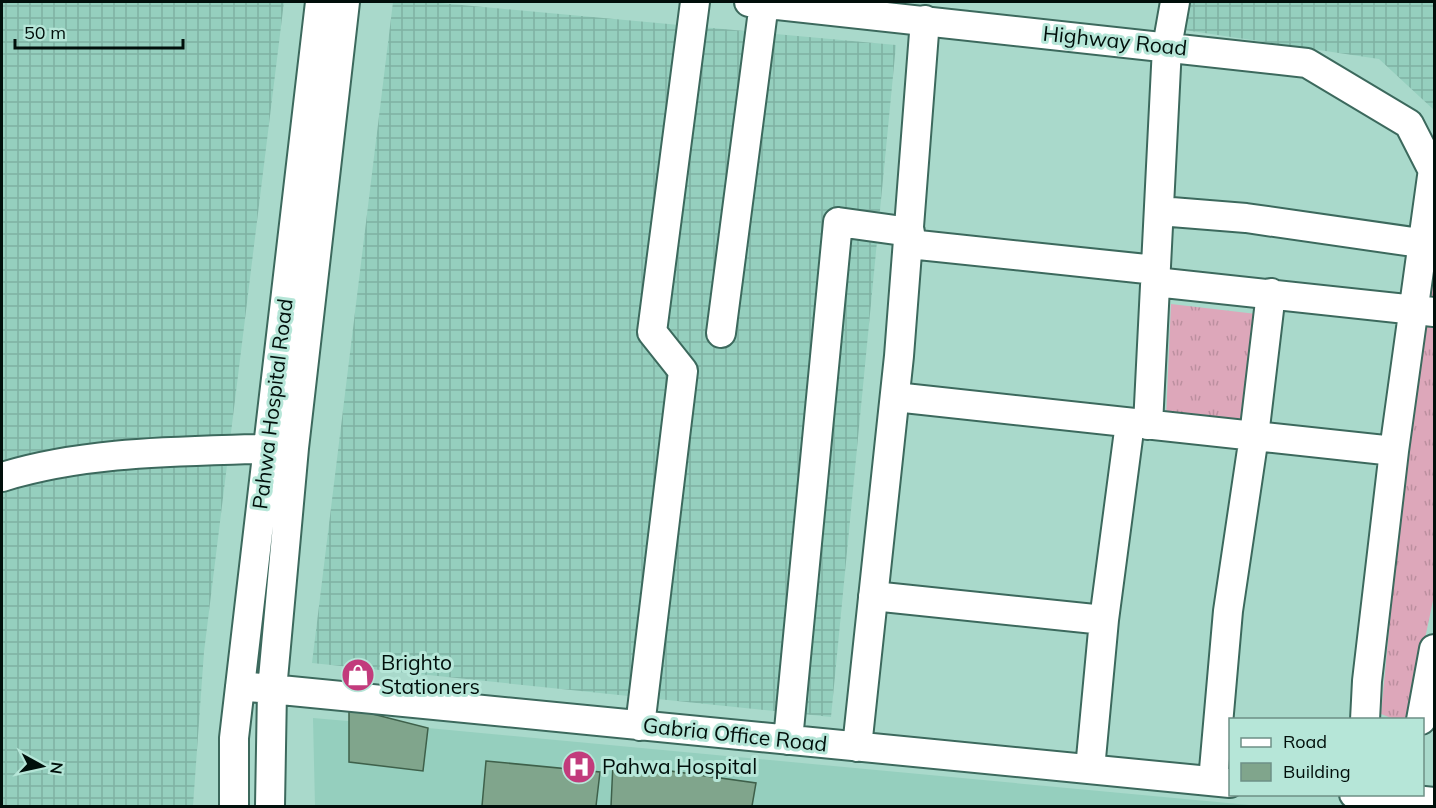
<svg xmlns="http://www.w3.org/2000/svg" width="1436" height="808" viewBox="0 0 1436 808" font-family="Mulish,sans-serif">
<style>
.built{fill:#95cfbe}
.industrial{fill:url(#industrial-grid)}
.grass{fill:url(#grass-tufts)}
.building{fill:#80a58c;stroke:#3e604a;stroke-width:1.5}
.lines{fill:none;stroke-linecap:round;stroke-linejoin:round}
.minor-casing{stroke:#3c695d;stroke-width:32}
.minor{stroke:#fff;stroke-width:28}
.labels{text-anchor:middle;stroke-width:6;stroke-linejoin:round;paint-order:stroke}
.street-label{font-size:21px;fill:#010f0b;stroke:#b6e6d8}
.poi-label{font-size:21px;fill:#010f0b;stroke:#b6e6d8;text-anchor:start}
</style>
<defs>
<pattern id="industrial-grid" width="8" height="8" patternUnits="userSpaceOnUse" patternTransform="scale(1.5)"><rect width="8" height="8" fill="#95cfbe"/><path d="M0 4h8M4 0v8" fill="none" stroke="#7fb1a2"/></pattern>
<pattern id="grass-tufts" width="24" height="20" patternUnits="userSpaceOnUse" patternTransform="scale(1.5)"><rect width="24" height="20" fill="#dda7ba"/><path d="M3 7l-1-3M5 7V3M7 7l1-3M15 17l-1-3M17 17v-4M19 17l1-3" fill="none" stroke="#bc8f9f"/></pattern>
</defs>
<rect width="100%" height="100%" fill="#a9d9cb"/>
<path class="built" d="M313,718L428,728L1260,806H315Z"/>
<path class="industrial" d="M2,2H284L204,652L193,806H2Z
M393,2H430L896,45L831,717L312,663Z
M1182,2H1434V110L1379,59L1177,29Z"/>
<path class="grass" d="M1434,252V596L1408,719H1394L1381,714L1400,515Z
M1171,304L1265,315L1257,427L1166,418Z"/>
<path class="building" d="M349,708L428,728L423,771L349,762Z
M486,761L600,772L596,806H482Z
M613,763L756,783L752,806H611Z"/>
<g class="lines">
<defs>
<path id="minor" d="M749,2L1307,63L1409,124L1434,173
M1159,211L1246,218L1434,245
M909,244L1156,270
M1155,282L1434,312
M721,333L764,3
M895,397L1394,451
M1148,425L1167,47L1175,2
M2,477C93,449 191,452 285,448
M873,596L1104,620
M240,686L1230,783
M1365,720L1367,681L1394,451L1433,169
M1421,720L1434,649
M640,726L683,371L652,332L695,2
M788,740L838,222L910,232
M857,747L899,356L925,20
M1090,769L1104,620L1130,423
M1213,781L1228,611L1254,436L1271,293
M1354,794L1434,802
M234,806V738L320,2
M270,806L272,690L294,448L345,2"/>
</defs>
<use href="#minor" class="minor-casing"/>
<use href="#minor" class="minor"/>
</g>
<defs>
<symbol id="shop-disc" viewBox="-11 -11 22 22"><circle r="9.5" fill="#c23b7c" stroke="#b6e6d8"/><path d="M-5-2.5h2.3a2.7 3.5 0 0 1 5.4 0H5L5.5 6h-11ZM-1.5-2.5h3a1.5 2.3 0 0 0-3 0Z" fill="#fff"/></symbol>
<symbol id="hospital-disc" viewBox="-11 -11 22 22"><circle r="9.5" fill="#c23b7c" stroke="#b6e6d8"/><path d="M-5-5h3v3.5h4V-5h3V5h-3V1.5h-4V5h-3Z" fill="#fff"/></symbol>
</defs>
<g fill-rule="evenodd">
<use href="#shop-disc" x="339" y="656" width="38" height="38"/>
<use href="#hospital-disc" x="560" y="748" width="38" height="38"/>
</g>
<g class="labels">
<g class="street-label">
<text transform="translate(1115 41) rotate(6)" y="7">Highway Road</text>
<text transform="translate(273 404) rotate(-83)" y="7">Pahwa Hospital Road</text>
<text transform="translate(735 735) rotate(6)" y="7">Gabria Office Road</text>
</g>
<g class="poi-label">
<text x="381" y="670">Brighto<tspan x="381" dy="24">Stationers</tspan></text>
<text x="602" y="774">Pahwa Hospital</text>
</g>
</g>
<rect width="1436" height="808" fill="none" stroke="#010f0b" stroke-width="6"/>
<rect x="1229" y="718" width="195" height="78" fill="#b6e6d8" stroke="#6e9086" stroke-width="1.5"/>
<rect x="1241" y="738" width="30" height="9" fill="#ffffff" stroke="#6e9086" stroke-width="1.5"/>
<text x="1283" y="748" font-size="18" fill="#010f0b">Road</text>
<rect x="1241" y="763" width="30" height="18" fill="#80a58c" stroke="#6e9086" stroke-width="1.5"/>
<text x="1283" y="778" font-size="18" fill="#010f0b">Building</text>
<g transform="translate(42 766) rotate(98)" stroke="#b6e6d8" stroke-width="4.5" paint-order="stroke">
<path d="M0-4.5L10 22L0 15L-10 22Z" fill="#010f0b"/>
<text y="-9" font-size="16" font-weight="bold" text-anchor="middle" fill="#010f0b">N</text>
</g>
<path d="M15 39v9h168v-9" fill="none" stroke="#010f0b" stroke-width="3"/>
<text x="24" y="39" font-size="18" fill="#010f0b" stroke="#b6e6d8" stroke-width="4.5" paint-order="stroke">50 m</text>
</svg>
